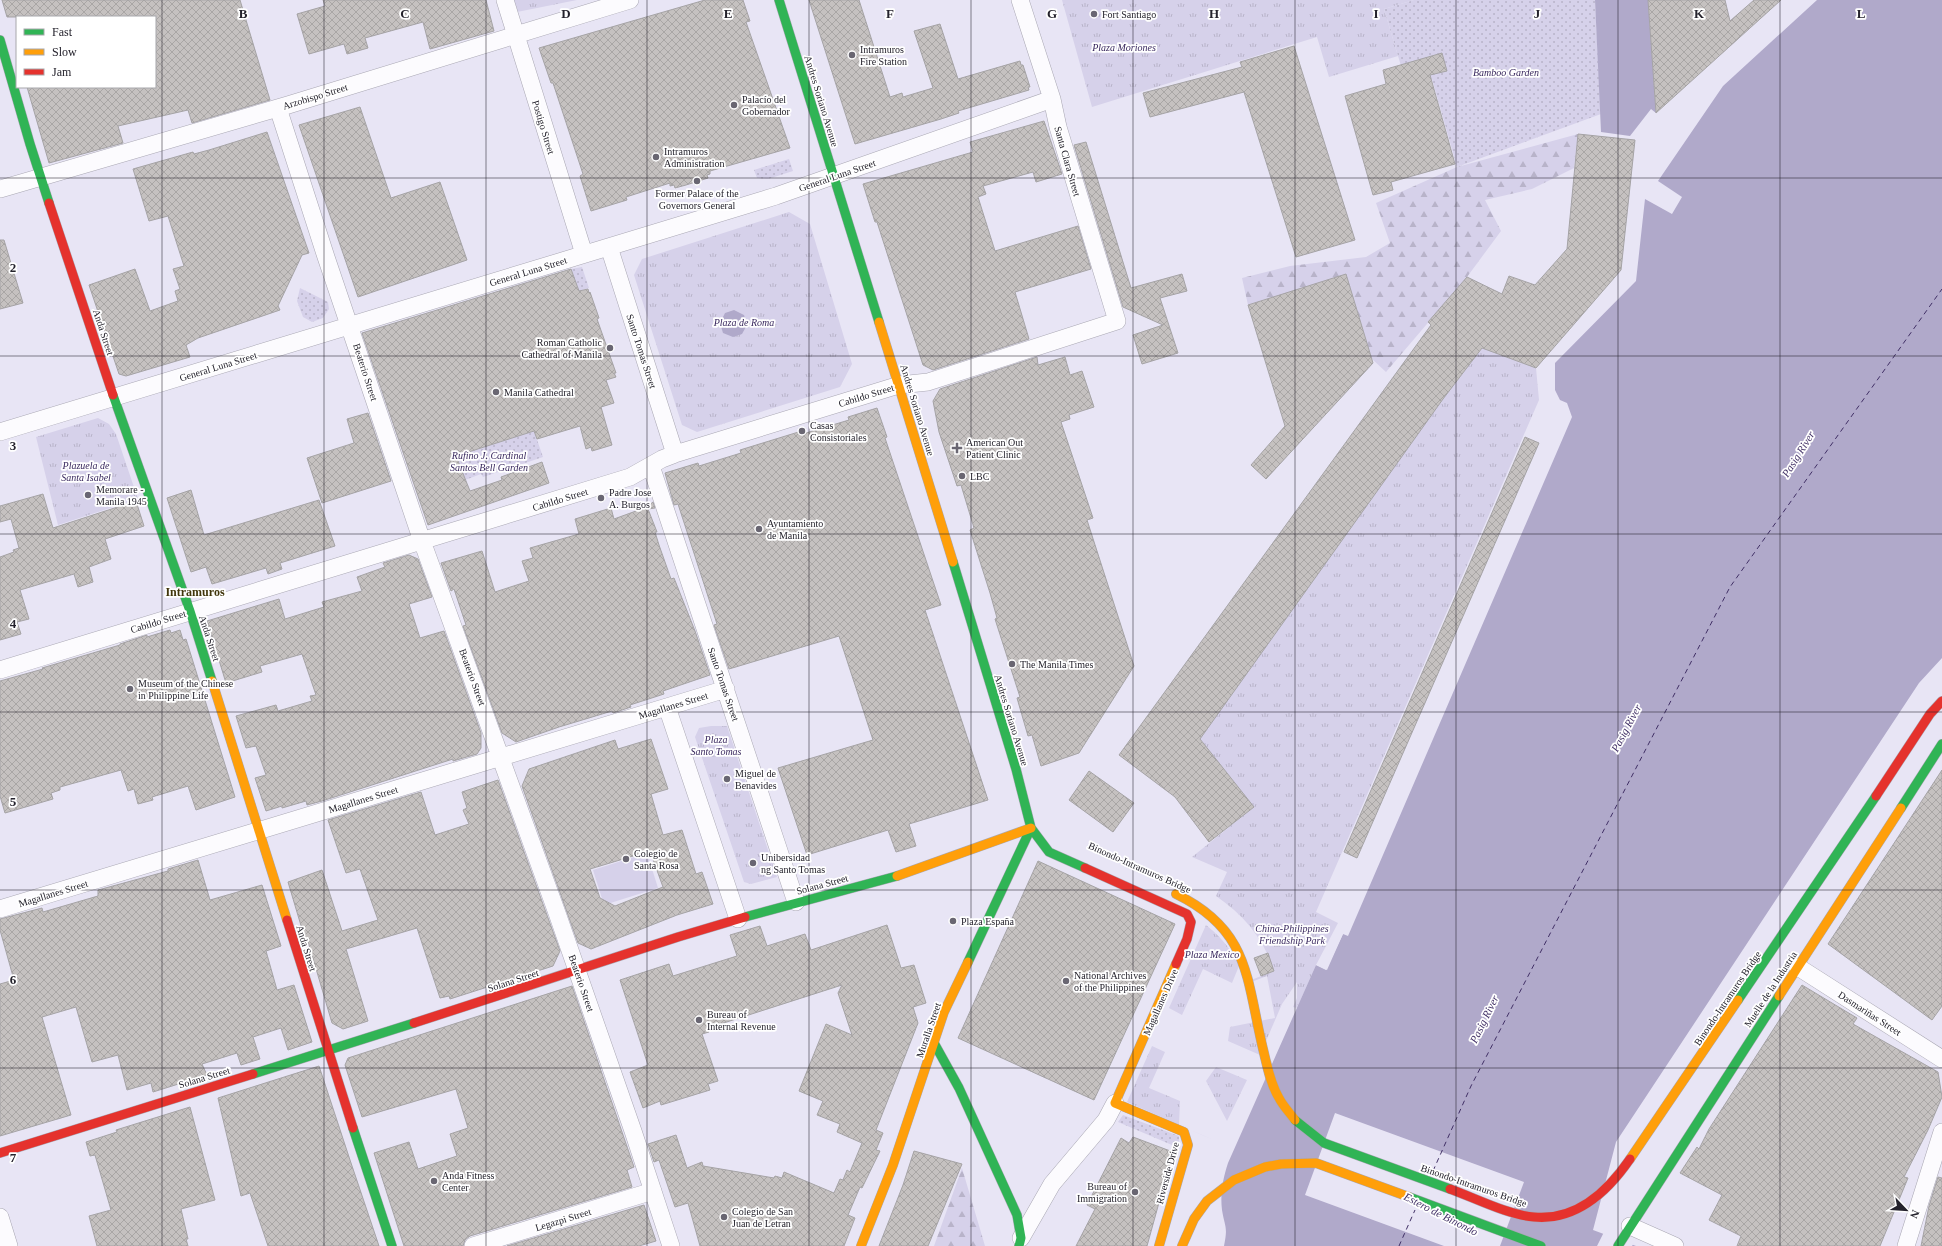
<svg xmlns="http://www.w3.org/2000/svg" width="1942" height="1246" viewBox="0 0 1942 1246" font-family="Georgia,serif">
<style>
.grass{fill:url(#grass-tufts)}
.forest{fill:url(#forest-firs)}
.garden{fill:url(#garden-dots)}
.pitch{fill:#d6d1ea}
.water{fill:#b0a9ca}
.pier{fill:#e8e5f5}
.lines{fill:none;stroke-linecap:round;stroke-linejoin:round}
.ferry{stroke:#402f65;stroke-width:1;stroke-dasharray:5 4;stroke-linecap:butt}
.building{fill:url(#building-cross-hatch);stroke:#a5a3a5;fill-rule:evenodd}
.street-casing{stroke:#a9a7b3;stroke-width:18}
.fast-casing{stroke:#a9a7b3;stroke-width:10}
.slow-casing{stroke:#a9a7b3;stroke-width:10}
.jam-casing{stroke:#a9a7b3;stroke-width:10}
.street{stroke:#fcfbfe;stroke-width:17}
.fast{stroke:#30b455;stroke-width:9}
.slow{stroke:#ff9f0a;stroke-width:9}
.jam{stroke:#e5322d;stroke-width:9}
.grid{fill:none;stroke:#24222c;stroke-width:1;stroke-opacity:0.55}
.poi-dot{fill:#696672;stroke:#fff;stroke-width:1.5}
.labels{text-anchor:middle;stroke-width:3.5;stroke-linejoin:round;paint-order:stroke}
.poi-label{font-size:10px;fill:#24222c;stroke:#fff;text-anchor:start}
.park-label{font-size:10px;font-style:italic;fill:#39285e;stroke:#fff}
.street-label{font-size:10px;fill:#24222c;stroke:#fff}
.water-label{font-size:11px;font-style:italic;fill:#402f65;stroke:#fff}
.quarter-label{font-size:12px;font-weight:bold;fill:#40350b;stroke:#fff}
.grid-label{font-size:13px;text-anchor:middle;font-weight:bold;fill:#24222c;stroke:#fff;stroke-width:3.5;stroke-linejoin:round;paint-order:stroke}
</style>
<defs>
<pattern id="grass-tufts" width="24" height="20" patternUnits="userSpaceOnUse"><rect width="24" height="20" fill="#d6d1ea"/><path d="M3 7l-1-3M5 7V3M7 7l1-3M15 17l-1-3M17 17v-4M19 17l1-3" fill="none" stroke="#b8b3c9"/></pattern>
<pattern id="forest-firs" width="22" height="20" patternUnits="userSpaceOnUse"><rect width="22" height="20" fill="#d6d1ea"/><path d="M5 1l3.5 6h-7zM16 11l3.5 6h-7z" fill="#b8b3c9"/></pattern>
<pattern id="garden-dots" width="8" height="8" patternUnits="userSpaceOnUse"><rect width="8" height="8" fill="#d6d1ea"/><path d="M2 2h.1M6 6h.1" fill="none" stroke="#b8b3c9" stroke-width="1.8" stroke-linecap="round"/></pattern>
<pattern id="building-cross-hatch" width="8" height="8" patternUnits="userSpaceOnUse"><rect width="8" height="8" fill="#c5c1c0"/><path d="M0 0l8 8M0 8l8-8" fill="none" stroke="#a9a6a5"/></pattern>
</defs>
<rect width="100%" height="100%" fill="#e8e5f5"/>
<path class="grass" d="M514,0H577L517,12Z
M1062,0H1414L1384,9L1398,56L1329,77L1317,37L1092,107Z
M789,212L810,224L852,364L840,387L697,432L682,425L634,275L642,259Z
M1482,348L1536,368L1539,400L1316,912L1338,923L1316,965L1297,1008L1293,1007L1297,998V982L1282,1004L1260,1055L1228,1041L1230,1027L1275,1018L1267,976L1246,984L1239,966L1232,983L1203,969L1182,1015L1169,1008L1206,925C1225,940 1238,958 1246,982L1274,971C1264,939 1244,915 1216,896L1227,872L1192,857L1254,807L1200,739L1443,399Z
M98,418L109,424L116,434L138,499L58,525L36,437Z
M711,726H727L777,877L751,884L744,882L695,737L699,728Z
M1152,1046L1165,1052L1149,1088L1180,1101L1179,1125L1214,1140L1202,1135L1127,1102Z
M1216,1067L1247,1080L1227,1121L1206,1081Z"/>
<path class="forest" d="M1578,134L1574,168L1532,189L1485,200L1501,231L1467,277L1386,372L1372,359L1346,275L1248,305L1242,278L1290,266L1366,257L1390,243L1376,203L1457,167Z
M962,1168L985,1246H934Z"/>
<path class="garden" d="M1414,0H1595L1601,114L1457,167L1432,79L1407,86L1384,9Z
M789,159L793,171L768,179L757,178L754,170Z
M582,267L589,288L579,291L571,269Z
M300,288L328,302L329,309L323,318L312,322L303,317L297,301Z
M534,431L543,457L483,477L481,474L465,480L456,456Z
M1123,1115L1179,1136V1148L1118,1122Z"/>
<path class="pitch" d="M647,853L658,888L604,905L593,870Z"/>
<path class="water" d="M1595,0H1648L1656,113L1651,109L1630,136L1601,132Z
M1817,0H1942V658L1919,683L1616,1142L1593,1230L1636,1246H1224C1228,1226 1225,1228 1222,1210C1220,1194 1223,1178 1228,1163L1316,965L1327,970L1343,934L1348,936L1572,417L1567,403L1560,400L1555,390V363L1636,281L1645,199L1672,214L1682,197L1658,181L1723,86Z
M734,310L744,315L747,325L742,334L733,337L723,333L720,323L725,313Z"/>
<path class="pier" d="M1341,933L1343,934L1326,970L1316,965L1317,964L1325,968Z
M1335,1113L1524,1182L1500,1246H1444L1305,1195Z
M1604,1232L1634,1243L1632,1246H1597Z"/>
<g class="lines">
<path class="ferry" d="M1433,1171L1471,1086L1730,587L1942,289
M1399,1246L1415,1210"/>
</g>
<path class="building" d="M2,0H240L270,100L192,123L188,110L118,126L123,143L49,163L27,87H155V17H7Z
M323,0H486L494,31L430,49L423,22L365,38L368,48L347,54L344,44L309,54L297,14L325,6Z
M705,0H743L750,21L746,22L790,148L710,171V174L707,175L708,178L686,185L675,188L674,185L670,186V183L626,197L627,200L591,211L580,176L583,174L553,83H551L539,48Z
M809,0H859L890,97L902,93L903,97L933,88L914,31L940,24L958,79L1020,61L1021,65H1023L1030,87H1028L1029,90L958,111L959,113L941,119L855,144Z
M1648,0H1725L1730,21L1754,0H1781L1656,113Z
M1294,46L1355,240L1296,257L1244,92L1150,117L1143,93L1242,67L1240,62Z
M1442,53L1447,71L1430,75L1455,164L1391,182L1393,190L1373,195L1345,96L1386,84L1383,70Z
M360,107L391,198L440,182L467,260L358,297L299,125Z
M1044,121L1062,174L1036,182L1033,172L983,186L986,194L978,197L995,251L1078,226L1091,269L1015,292L1029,339L933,370L923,365L877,222H875L863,184L973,152L970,142Z
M267,132L309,253L302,255L278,306L280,310L198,338L186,345L190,357L126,376L119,374L89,285L135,269L150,311L178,301L175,291L180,289L173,269L184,266L168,216L149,221L133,169L193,152L194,154L209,150Z
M1578,134L1635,140L1621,270L1536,368L1482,348L1443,399L1200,739L1254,807L1209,842L1175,797L1119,755L1431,325L1428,322L1467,277L1502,294L1509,276L1535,285L1567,249Z
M1086,142L1131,288L1182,274L1187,291L1160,298L1178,353L1142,364L1133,335L1163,325L1123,307L1074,145Z
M0,240H4L23,303L0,309Z
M571,269L579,291L588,289L589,293L590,292L599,318L597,319L616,373H614L616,377L606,380L614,403L601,407L612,445L592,451L591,447L586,449L580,426L537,439L534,431L456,456L470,491L502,480L501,477L542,462L549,483L428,525L362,333Z
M1346,274L1373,363L1266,479L1251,465L1285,426L1248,305Z
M1037,357L1038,365L1065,357L1070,375L1082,371L1094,407L1069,415L1070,419L1061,422L1093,518L1087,520L1134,666L1079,753L1041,766L1032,735L1028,736L1017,698L1020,697L995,619L997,618L990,593L970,530L974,528L961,485L957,486L939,432L933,401L940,389Z
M877,408L887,437L885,438L941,605L925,610L988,800L909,824L916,846L896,852L888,830L807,855L778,768L873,740L839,636L729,669L714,625L717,624L678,504L674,505L665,473L698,463L699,466L741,453L740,450L805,430L806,433L849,420L848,417Z
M368,413L391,481L322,503L307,458L354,443L347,419Z
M1525,437L1539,443L1357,858L1344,852Z
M191,490L204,535L319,500L335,546L280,563L282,569L268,574L266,568L212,584L206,567L191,572L167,498Z
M43,494L53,528L136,501L144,526L105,539L111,559L89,567L93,582L78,587L74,574L20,590L29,619L17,622L21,634L0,640V557L14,552L13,550L19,548L11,519L0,522V506Z
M653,502L655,508L648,509L657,532H655L659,545L671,579L674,578L695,631L710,675L663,691L664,694L630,705L631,707L613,713L612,711L559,727L516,742L502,733L463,626L466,625L454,589L451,591L441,563L482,551L495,592L529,581L522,561L533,558L530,548L579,534L575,519L611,508L614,519L647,507Z
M409,555L418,559L432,597L409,604L420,638L444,631L481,733V748L477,754L453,761V759L322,801L307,805L306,801L282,808V806L266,811L255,778L266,775L256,746L246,748L236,716L276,705L278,711L312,701L310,696L316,695L302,654L260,666L262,672L226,683L207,621L279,599L285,619L324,607L322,602L362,591L357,577L385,567L383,563Z
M170,630L171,633L180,630L183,640L186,639L235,797L196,810L188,786L152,797L153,800L138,804L134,789L128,791L121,770L60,787V790L51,793L53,799L5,813L0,796V681L43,669L42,668L120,645V644L147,635V637Z
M651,739L668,789L651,794L663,835L682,830L696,874L702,872L713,904L677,915L591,949L578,943L522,786L529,769L615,740L618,749ZM650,851L663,887L615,906L600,898L590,869Z
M1942,770V1006L1932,1020L1828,944Z
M1089,771L1134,803L1113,832L1069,800Z
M498,780L560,951L553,966L450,999L449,996L440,998L417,928L346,949L368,1021L343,1029L332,1023L307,938L305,939L288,882L322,870L342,931L378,920L360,869L346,873L328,820L421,792L435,835L469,824L463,810L467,808L462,792Z
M198,860L210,900L262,885L281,946L266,951L277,990L294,985L312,1042L288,1050L281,1028L253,1037L260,1059L241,1065L237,1053L202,1064L207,1075L153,1092L151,1083L127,1090L118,1055L92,1062L76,1007L42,1017L71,1115L0,1136V984L14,980L0,930V919L42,908L43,912L98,896V890L168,871V869Z
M1038,861L1175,924L1094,1100L958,1038Z
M887,925L901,968L914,965L926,1003L913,1007L918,1023L876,1130L883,1133L876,1150L880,1151L862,1188L860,1187L848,1215L855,1218L844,1246H700L688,1203L675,1207L659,1160L654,1162L648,1144L676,1135L687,1168L702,1162L703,1166L774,1178L775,1176L782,1178L784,1172L834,1193L840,1179L843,1180L847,1170L850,1172L862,1143L837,1132L840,1124L817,1115L823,1101L799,1091L826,1024L852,1035L838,993L842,985L708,1028L709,1032L702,1034L718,1081L708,1084L710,1090L661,1105L660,1101L643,1108L630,1072L648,1065L620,980L669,964L673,976L737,956L730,935L760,926L767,946L805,934L811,950Z
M1268,953L1274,971L1261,976L1254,958Z
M1802,985L1857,1018L1853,1024L1938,1072L1942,1097L1928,1130L1904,1177L1908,1178L1880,1246H1737L1741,1236L1709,1220L1722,1195L1680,1173L1697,1147L1699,1149L1709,1129Z
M572,986L634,1167L627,1170L632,1187L470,1236L465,1240L463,1246H404L374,1153L409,1142L418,1169L457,1156L450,1134L468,1128L456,1089L362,1117L345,1065L348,1058Z
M319,1066L350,1160L379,1246H268L250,1193L241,1196L218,1098Z
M190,1107L215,1200L181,1209L188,1239H186L188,1246H97L89,1216L111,1210L95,1155L90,1156L86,1142L117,1132L116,1130Z
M1133,1137L1173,1152L1147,1246H1076L1095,1209L1087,1205L1121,1138L1129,1143Z
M914,1151L962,1164L928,1246H879L903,1185Z
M1938,1177L1942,1178V1246H1921L1929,1206Z
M644,1205L656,1241L639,1246H507Z"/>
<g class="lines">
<defs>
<path id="street" d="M505,0L584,254
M278,108L326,257L422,541L557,913L633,1131L671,1246
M0,189L288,105L630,0
M609,247L675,454
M0,432L776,196L1052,99
M651,466L796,902
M0,670L630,477L662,459L675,454L899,385L928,382L1117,321L1058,127L1052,99L1020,0
M667,707L738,919
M0,909L726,689
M1798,967L1942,1059
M0,1217L9,1246
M1630,1226L1675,1246
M1021,1238L1052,1184L1106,1120L1115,1103
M473,1246L653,1191
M1906,1246L1942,1132"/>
<path id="fast" d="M779,0L879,322
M0,40L30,144L49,203
M113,395L190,611L212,681
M953,562L1016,769L1031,828L1049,852L1085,868
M1901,808L1942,744
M745,917L897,876
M968,962L1031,828
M1738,1000L1876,796
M934,1043L959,1088L1017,1215L1021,1238L1019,1246
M253,1074L414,1023
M1295,1120L1324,1143L1450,1189
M353,1128L392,1246
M1409,1197L1541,1246
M1618,1246L1779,996"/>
<path id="slow" d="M879,322L953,562
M212,681L287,920
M897,876L1031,828
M1176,894C1250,930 1246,978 1263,1049C1267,1065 1270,1083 1279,1098C1283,1106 1290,1113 1295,1120
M1779,996L1901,808
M1630,1159L1738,1000
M861,1246L893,1165L944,1012L968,962
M1159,1246L1188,1145L1184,1132L1115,1103L1176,964
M1182,1246L1194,1219L1207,1201L1234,1180L1265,1167L1281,1164L1316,1163L1409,1197"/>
<path id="jam" d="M49,203L113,395
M1876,796L1930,714L1942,701
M1085,868L1187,914L1191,922L1187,939L1176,964
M287,920L353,1128
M414,1023L678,937L745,917
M0,1153L253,1074
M1450,1189C1475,1198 1508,1215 1534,1217C1576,1221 1608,1191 1630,1159"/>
</defs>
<use href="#street" class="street-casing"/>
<use href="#fast" class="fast-casing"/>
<use href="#slow" class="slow-casing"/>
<use href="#jam" class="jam-casing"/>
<use href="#street" class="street"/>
<use href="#fast" class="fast"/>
<use href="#slow" class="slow"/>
<use href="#jam" class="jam"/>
</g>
<path class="grid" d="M162,0V1246M324,0V1246M486,0V1246M647,0V1246M809,0V1246M971,0V1246M1133,0V1246M1295,0V1246M1456,0V1246M1618,0V1246M1780,0V1246M0,178H1942M0,356H1942M0,534H1942M0,712H1942M0,890H1942M0,1068H1942"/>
<g class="poi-dot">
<circle cx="1094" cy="14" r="4"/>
<circle cx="852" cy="55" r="4"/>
<circle cx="734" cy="105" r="4"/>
<circle cx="656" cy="157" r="4"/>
<circle cx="697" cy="181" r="4"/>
<circle cx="610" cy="348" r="4"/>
<circle cx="496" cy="392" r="4"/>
<circle cx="802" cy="431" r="4"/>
<path d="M955 442h4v4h4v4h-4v4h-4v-4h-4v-4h4z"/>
<circle cx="962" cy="476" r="4"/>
<circle cx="88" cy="495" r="4"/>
<circle cx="601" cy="498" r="4"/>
<circle cx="759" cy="529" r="4"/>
<circle cx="1012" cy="664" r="4"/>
<circle cx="130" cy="689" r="4"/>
<circle cx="727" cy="779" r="4"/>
<circle cx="626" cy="859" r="4"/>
<circle cx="753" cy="863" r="4"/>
<circle cx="953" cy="921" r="4"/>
<circle cx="1066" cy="981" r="4"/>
<circle cx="699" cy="1020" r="4"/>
<circle cx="434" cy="1181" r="4"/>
<circle cx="1135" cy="1192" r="4"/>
<circle cx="724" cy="1217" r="4"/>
</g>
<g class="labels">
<g class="poi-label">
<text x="1102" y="18">Fort Santiago</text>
<text x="860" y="53">Intramuros<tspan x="860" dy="12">Fire Station</tspan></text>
<text x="742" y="103">Palacío del<tspan x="742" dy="12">Gobernador</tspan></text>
<text x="664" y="155">Intramuros<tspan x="664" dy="12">Administration</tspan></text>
<text x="697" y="197" text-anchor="middle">Former Palace of the<tspan x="697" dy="12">Governors General</tspan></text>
<text x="602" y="346" text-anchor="end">Roman Catholic<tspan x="602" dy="12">Cathedral of Manila</tspan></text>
<text x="504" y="396">Manila Cathedral</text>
<text x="810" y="429">Casas<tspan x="810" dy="12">Consistoriales</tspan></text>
<text x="966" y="446">American Out<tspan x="966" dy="12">Patient Clinic</tspan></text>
<text x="970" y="480">LBC</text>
<text x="96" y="493">Memorare -<tspan x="96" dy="12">Manila 1945</tspan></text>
<text x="609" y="496">Padre Jose<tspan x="609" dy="12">A. Burgos</tspan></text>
<text x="767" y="527">Ayuntamiento<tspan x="767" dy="12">de Manila</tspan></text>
<text x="1020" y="668">The Manila Times</text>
<text x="138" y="687">Museum of the Chinese<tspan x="138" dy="12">in Philippine Life</tspan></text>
<text x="735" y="777">Miguel de<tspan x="735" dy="12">Benavides</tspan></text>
<text x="634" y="857">Colegio de<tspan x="634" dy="12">Santa Rosa</tspan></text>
<text x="761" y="861">Unibersidad<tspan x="761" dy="12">ng Santo Tomas</tspan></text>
<text x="961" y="925">Plaza España</text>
<text x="1074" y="979">National Archives<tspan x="1074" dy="12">of the Philippines</tspan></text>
<text x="707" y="1018">Bureau of<tspan x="707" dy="12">Internal Revenue</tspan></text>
<text x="442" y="1179">Anda Fitness<tspan x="442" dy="12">Center</tspan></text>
<text x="1127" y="1190" text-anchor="end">Bureau of<tspan x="1127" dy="12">Immigration</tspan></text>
<text x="732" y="1215">Colegio de San<tspan x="732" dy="12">Juan de Letran</tspan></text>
</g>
<g class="park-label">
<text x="1124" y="51">Plaza Moriones</text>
<text x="1506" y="76">Bamboo Garden</text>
<text x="744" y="326">Plaza de Roma</text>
<text x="489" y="459">Rufino J. Cardinal<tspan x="489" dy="12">Santos Bell Garden</tspan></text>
<text x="86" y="469">Plazuela de<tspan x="86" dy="12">Santa Isabel</tspan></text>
<text x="716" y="743">Plaza<tspan x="716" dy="12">Santo Tomas</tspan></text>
<text x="1292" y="932">China-Philippines<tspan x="1292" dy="12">Friendship Park</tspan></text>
<text x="1212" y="958">Plaza Mexico</text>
</g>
<g class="street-label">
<text transform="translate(315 96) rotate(-17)" y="4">Arzobispo Street</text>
<text transform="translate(822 101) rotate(73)" y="4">Andres Soriano Avenue</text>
<text transform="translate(544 127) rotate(73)" y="4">Postigo Street</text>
<text transform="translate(1068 161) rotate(74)" y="4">Santa Clara Street</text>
<text transform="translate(837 175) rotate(-19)" y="4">General Luna Street</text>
<text transform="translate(528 271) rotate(-17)" y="4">General Luna Street</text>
<text transform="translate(104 332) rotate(72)" y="4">Anda Street</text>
<text transform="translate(642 351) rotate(72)" y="4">Santo Tomas Street</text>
<text transform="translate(218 366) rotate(-17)" y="4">General Luna Street</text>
<text transform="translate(366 372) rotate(72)" y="4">Beaterio Street</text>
<text transform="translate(866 395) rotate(-17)" y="4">Cabildo Street</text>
<text transform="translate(918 410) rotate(73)" y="4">Andres Soriano Avenue</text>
<text transform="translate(560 499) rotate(-17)" y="4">Cabildo Street</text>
<text transform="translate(158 621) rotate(-17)" y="4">Cabildo Street</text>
<text transform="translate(210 638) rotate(72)" y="4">Anda Street</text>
<text transform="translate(473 677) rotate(70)" y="4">Beaterio Street</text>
<text transform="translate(724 684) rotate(71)" y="4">Santo Tomas Street</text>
<text transform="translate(673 705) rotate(-17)" y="4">Magallanes Street</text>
<text transform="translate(1012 720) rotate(73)" y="4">Andres Soriano Avenue</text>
<text transform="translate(363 799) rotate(-17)" y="4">Magallanes Street</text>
<text transform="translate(1140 867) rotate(24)" y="4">Binondo-Intramuros Bridge</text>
<text transform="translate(822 884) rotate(-15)" y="4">Solana Street</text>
<text transform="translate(53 893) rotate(-17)" y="4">Magallanes Street</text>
<text transform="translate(307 948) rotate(73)" y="4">Anda Street</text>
<text transform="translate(513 980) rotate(-18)" y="4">Solana Street</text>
<text transform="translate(582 983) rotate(71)" y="4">Beaterio Street</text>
<text transform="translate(1770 989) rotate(-57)" y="4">Muelle de la Industria</text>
<text transform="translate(1727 998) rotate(-56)" y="4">Binondo-Intramuros Bridge</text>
<text transform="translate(1160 1002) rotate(-66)" y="4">Magallanes Drive</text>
<text transform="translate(1870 1013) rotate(33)" y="4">Dasmariñas Street</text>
<text transform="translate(928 1030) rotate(-71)" y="4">Muralla Street</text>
<text transform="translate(204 1077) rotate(-17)" y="4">Solana Street</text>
<text transform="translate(1167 1173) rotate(-75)" y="4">Riverside Drive</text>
<text transform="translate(1474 1185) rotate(19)" y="4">Binondo-Intramuros Bridge</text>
<text transform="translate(563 1219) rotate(-17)" y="4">Legazpi Street</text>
</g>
<g class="water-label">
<text transform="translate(1798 454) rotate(-58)" y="4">Pasig River</text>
<text transform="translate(1626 728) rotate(-62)" y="4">Pasig River</text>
<text transform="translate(1484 1019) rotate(-64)" y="4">Pasig River</text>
<text transform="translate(1441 1214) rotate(27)" y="4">Estero de Binondo</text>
</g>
<g class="quarter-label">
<text x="195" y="596">Intramuros</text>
</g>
</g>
<g class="grid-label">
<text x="243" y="18">B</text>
<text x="405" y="18">C</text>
<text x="566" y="18">D</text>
<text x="728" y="18">E</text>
<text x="890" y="18">F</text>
<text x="1052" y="18">G</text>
<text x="1214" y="18">H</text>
<text x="1376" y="18">I</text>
<text x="1537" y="18">J</text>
<text x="1699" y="18">K</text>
<text x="1861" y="18">L</text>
<text x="13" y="272">2</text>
<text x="13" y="450">3</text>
<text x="13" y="628">4</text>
<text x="13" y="806">5</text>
<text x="13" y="984">6</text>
<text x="13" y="1162">7</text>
</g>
<rect x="16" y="16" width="140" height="72" fill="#ffffff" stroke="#a7a7ab"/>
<rect x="24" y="29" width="20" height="6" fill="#30b455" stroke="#a7a7ab"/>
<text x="52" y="36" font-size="12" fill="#24222c">Fast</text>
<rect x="24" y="49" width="20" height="6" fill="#ff9f0a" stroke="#a7a7ab"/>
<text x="52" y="56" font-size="12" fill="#24222c">Slow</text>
<rect x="24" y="69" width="20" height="6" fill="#e5322d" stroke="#a7a7ab"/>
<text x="52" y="76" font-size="12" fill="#24222c">Jam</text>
<g transform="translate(1906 1210) rotate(115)" stroke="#ffffff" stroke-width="3" paint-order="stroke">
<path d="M0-3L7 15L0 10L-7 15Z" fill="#24222c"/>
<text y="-6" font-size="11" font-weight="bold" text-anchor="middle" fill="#24222c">N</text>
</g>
</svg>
